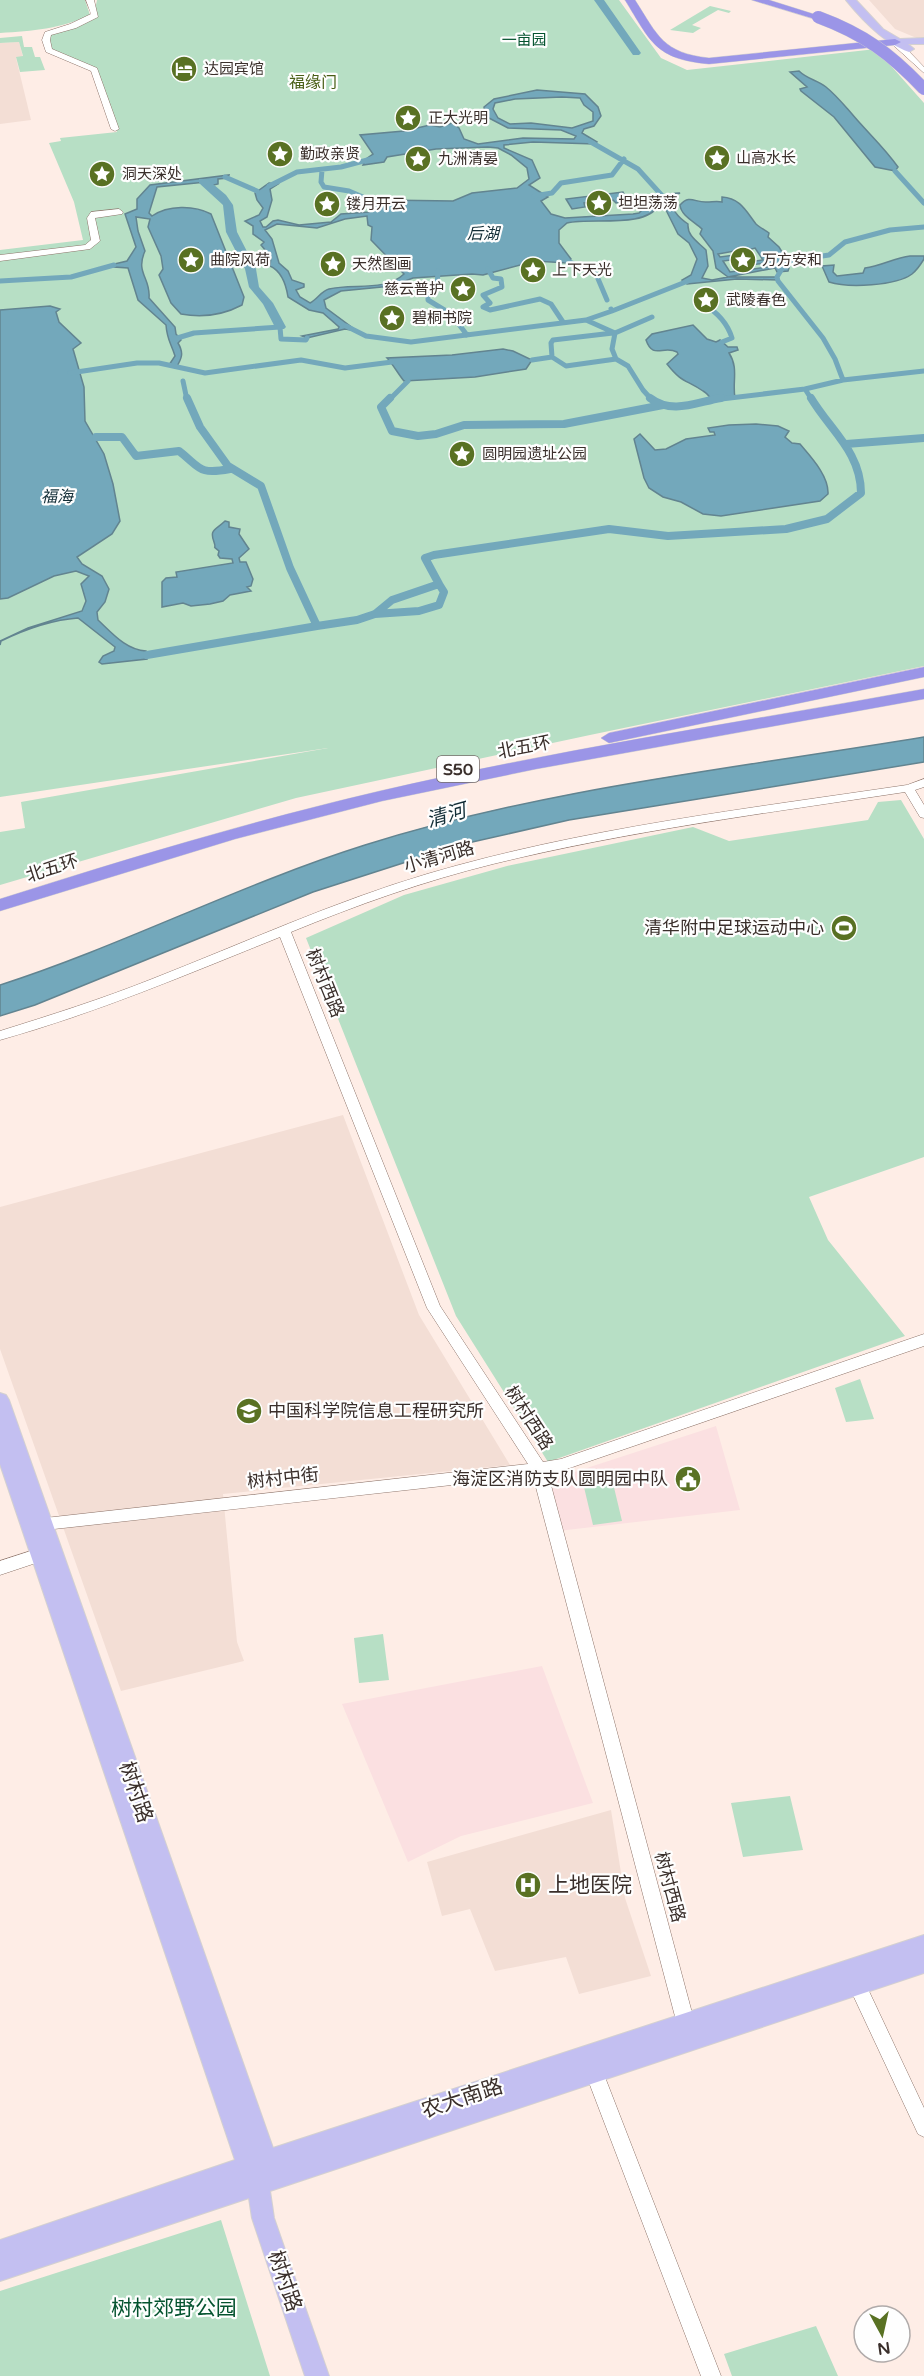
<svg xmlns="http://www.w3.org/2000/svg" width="924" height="2376" viewBox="0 0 924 2376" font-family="'Varela Round','Noto Sans SC',sans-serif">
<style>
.commercial{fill:#fbe0e1}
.built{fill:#f3ded5}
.green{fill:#b7dfc5}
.water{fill:#73a8bb;stroke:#628490;stroke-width:1.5;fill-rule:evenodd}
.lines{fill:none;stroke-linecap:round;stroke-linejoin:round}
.canal-far1{stroke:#73a8bb;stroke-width:5}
.canal{stroke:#73a8bb;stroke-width:8}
.river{fill:#73a8bb;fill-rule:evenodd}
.minor-casing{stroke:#8d746a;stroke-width:1}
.major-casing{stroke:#d4d1d0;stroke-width:2}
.highway-casing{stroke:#d4d1d0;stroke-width:1}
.minor{fill:#fff;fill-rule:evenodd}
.major{fill:#c3bff1;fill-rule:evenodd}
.highway{fill:#9b95e7;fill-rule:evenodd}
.highway-bridge-casing{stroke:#d4d1d0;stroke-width:13;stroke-linecap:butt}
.highway-bridge{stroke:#9b95e7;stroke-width:12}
.labels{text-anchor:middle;stroke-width:4.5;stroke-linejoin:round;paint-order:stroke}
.far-park-label{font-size:15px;fill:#04532f;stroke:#fefefe}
.far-poi-label{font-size:15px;fill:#3a2f2b;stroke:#fefefe;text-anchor:start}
.far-neighbourhood-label{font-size:16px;fill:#495e16;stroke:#fefefe}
.far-water-label{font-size:16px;font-style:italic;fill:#122d36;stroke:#fefefe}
.shield{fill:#fefefe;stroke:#756d6a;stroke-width:1.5}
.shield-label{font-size:16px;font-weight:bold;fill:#3a2f2b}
.street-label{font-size:18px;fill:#3a2f2b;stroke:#fefefe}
.poi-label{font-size:18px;fill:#3a2f2b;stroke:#fefefe;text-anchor:end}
.water-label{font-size:20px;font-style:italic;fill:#122d36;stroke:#fefefe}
.near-street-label{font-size:21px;fill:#3a2f2b;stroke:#fefefe}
.near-poi-label{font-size:21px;fill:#3a2f2b;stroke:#fefefe;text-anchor:start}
.near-park-label{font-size:21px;fill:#04532f;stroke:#fefefe}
</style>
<rect width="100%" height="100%" fill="#feede6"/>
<path class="commercial" d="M716,1426L740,1510L558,1531L548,1485L553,1479Z
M542,1666L593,1803L461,1836L408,1862L342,1704Z"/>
<path class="built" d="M869,0H924V38L919,39L895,29Z
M19,42L23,57L16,58L31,120L0,124V43Z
M343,1115L419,1315L510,1465L223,1494L237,1642L244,1661L121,1691L0,1349V1207Z
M611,1810L625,1898L651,1976L579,1994L566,1957L495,1971L470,1909L442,1916L427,1862Z"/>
<path class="green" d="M0,0H85L90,15C59,29 34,31 0,33Z
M97,0H619L661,58L687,70L876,49L924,103V666L590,735L296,798L0,885V832L25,828L21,802L328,748L0,797V250L83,240L74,202L49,143L61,141L60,138L117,132L94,70L49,50L48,34L94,15Z
M710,6L731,11L729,13L718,10L692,25L701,28L693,33L670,30Z
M22,36L24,47H32L35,57H40L45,70L20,72L16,57L23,56L19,42L0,43V38Z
M901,800L924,839V1157L809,1197L828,1240L905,1336L548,1462L456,1316L306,938L404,895L507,866L693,827L729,841L868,820L878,802Z
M860,1379L874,1419L846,1422L835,1388Z
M612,1479L622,1521L593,1525L583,1483Z
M383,1634L389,1680L359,1683L354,1638Z
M790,1796L803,1850L743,1857L731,1803Z
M221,2220L270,2376H0V2291Z
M816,2326L838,2376H732L724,2354Z"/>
<path class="water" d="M799,71C807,79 817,80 826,87C836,95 844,105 852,114C867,132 884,147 898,167L895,171L875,167L834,117L801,91L800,89L807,87L790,72Z
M537,90L585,94L598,107L601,116L594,126L584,129L582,133L597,142L595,144L533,142L504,145V148L532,160L540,178L529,185L548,197L541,201L551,214L565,218L633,214L639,213L650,202C662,201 668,192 680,193L671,197C670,210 679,218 688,224C687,236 698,242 706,250L708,266L702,278L712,280L728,277L716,268L713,251L700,234L702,229C695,222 681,216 680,205C690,194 695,203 707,202C712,202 717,201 722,202V197C740,198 746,211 756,224C759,227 765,230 769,233L768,237L779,247L790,265L788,271L777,272L775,268L728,277H777L778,280L737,279L687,284L682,280L691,275L697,259L689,243L678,234L663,204L659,205C645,229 592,217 567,223L559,230V243L571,259L567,263L535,261L483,275L472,274L413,278L392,286L341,291L324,300L326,308L357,331L345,329L307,338L302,336L338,329L339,327L323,313L309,310L288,297C286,284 281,271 270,266L271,257L261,245L264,242L253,234V226L245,221L259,215L263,208L257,200L255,193L269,183L278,184L270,189L272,200L267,217L260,221L263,227H266L273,221L278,220L299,225L331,222L341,214L369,212L374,203L383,200L453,201L472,193L517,188L529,179L527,168L511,155L498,148L488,147L436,149L387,157L384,162L363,165L366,159L373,154L360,135L404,131L430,125L440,127L452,123L459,128L464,139L478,144L523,138L574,139L576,136L561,130L508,128L485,116L484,107L494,99ZM562,97L580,98L584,105L593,112V121L572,128L531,123L510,124L498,118L493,109L495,103L515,99ZM367,216L368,225L372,227L371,240L404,274C385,292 353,283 329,289C321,291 318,299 310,303L300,297L296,290L304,287V284L292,280L288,271L279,263L272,239L265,230L277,224L317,228L345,219ZM755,248L763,260L748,262L750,265L765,263L768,267L746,270L741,263L733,264L738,271L730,272L723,261L738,259L735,255L720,257L718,254L740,250L745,258L753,257L748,250Z
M229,175L228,178L218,179V184L210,186L206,182L157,187L149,213L152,216C168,205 194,205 211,214L244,297L242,305C223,315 202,318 181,314L171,303L159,275L163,269L161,256L148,227L150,219L136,217L138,231L145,251C135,273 151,278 149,298L175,327L176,334L181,340L178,343C184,353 182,358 176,368L169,365L175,356C171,343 167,340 166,325L138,300L128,268L114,267V264L127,261L136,247L125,214L137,209V199L150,185Z
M623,192L628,201L616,203L613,200L584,203L585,207L572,209L566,199Z
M910,256H924V259C921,264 917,270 912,274C896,286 848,288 829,282L822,266L834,265L833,272L837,276L863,273L865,268C881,266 894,258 910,256Z
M50,306L60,309L56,312L59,322L81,343L73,349L84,387L85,421L104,454L113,484L120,521L112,534L77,557L82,564L102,576L109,589L105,602L97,612L98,620C112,633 126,650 146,651L147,659L102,664L99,662L103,656L114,651L115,647L78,618C50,620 26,629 1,641L0,645V641L28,628L82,611L86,601L81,584L89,576L76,571L54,576L8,598L0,599V310Z
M693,325L707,339L716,342L720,340L728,347H737L738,350L729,353C739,368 732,382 735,398L714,401C710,398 707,393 703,391C685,379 682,383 667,364L678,354L677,352C663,345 653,360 646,340L652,334Z
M503,349L513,351L532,360L526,369L475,377L404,381C399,375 392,363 387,358L452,355Z
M756,424L778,426L789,431L785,437L792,443L800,444C811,457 829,476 828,494L820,501L721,516L703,514L681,502L663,497L649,488L644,478L634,439L640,434L655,450L666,449L686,439L715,435L714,432H710L708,428L729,425Z
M225,521L229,522V527L240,529L239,534L249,549L239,558L240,562H246L253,579L251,586L247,587L251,591L230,595L223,601L210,604L191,606L183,603L162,607V582L166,578L177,577L176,572L233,563L232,559L220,558L218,555L219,551C211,544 217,551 214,542C209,529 216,530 225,521Z
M924,737V762L569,820L459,845L313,892L35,1005L0,1016V985C124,945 241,884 365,845C546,788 738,768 924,737Z"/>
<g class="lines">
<path class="canal-far1" d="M589,141L638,169L666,200
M322,170L321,182L324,187L349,191L386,207
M895,171L924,203
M225,177L257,191
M269,186L297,172L341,167L375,158
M534,196L552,193L561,183L612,175L624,159
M559,257L596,274L607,300
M488,269L493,278L501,279L502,287L483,295L490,303L483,307L490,310L540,299L551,304L563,322
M438,271L437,287L428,291V300L451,314L467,335
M0,281L71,277L114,265
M703,304C717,312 727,322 732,338L722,342
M612,311L688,281
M652,317L615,333L612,349L616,359L628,366L643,390L652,400
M586,320L612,311L611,309
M346,326L366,336L411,342L586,320L615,333
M174,339L194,333L280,327L281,339L306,340L307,338
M552,357L551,343L553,340L613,333
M532,360L552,357L566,366L616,359
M70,373L137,363H159L205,373L301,360L345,368L392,362
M843,380L835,359L823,338L778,281L777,277L783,267L781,262L829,255L845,242L890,230L924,227
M183,381L187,400
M389,400L408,381
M713,400L805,389
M812,400L805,389L843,380L924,371"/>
<path class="canal" d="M390,398L381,407L392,431L418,436L436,434L464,425L564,424L663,405
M650,398C672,415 697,402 721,398
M96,437H122L136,456L179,451C201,468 198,475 230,469
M846,444L924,438
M375,614L419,611L439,605L444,592L439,584
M317,626L357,620L375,614L392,600L439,584L425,558L434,555L609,529L668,536L786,529L827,519L861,493C861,452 830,430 811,398
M147,655L317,626L290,568L261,486L228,466L200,427L187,398"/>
<path class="river" d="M594,0H604L641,53L639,55H633Z
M199,179H207L226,195L233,205L237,232L256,269L259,287L273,303L286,327L284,329H276L263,304L249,287L245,269L226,232L223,205L199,183Z"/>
<defs>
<path id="minor" d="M86,0H94L98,17L76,28L51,35L50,40L52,49L97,68L119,129L115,131L111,129L91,71L46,52L42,40L45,32L70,24L91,14Z
M892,40H898L924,67V73L892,44Z
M119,209L123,212L122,214L95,218L100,241L90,249L0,261V255L85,245L91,240L87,218L91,212Z
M924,779V787L915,790L924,805V818L920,817L905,792C767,813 628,831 493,864C424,881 357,905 291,932L440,1306L543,1462L561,1459L924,1334V1346L561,1471L548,1474L695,2024L692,2030L686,2033L680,2030L677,2024L533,1476L36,1531L31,1530L28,1525L31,1520L36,1519L528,1464L427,1308L280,937C188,974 96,1013 0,1040V1031C51,1015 102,999 152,979C244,943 333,902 427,874C583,828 746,809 907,785Z
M40,1548L45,1550L48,1555L45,1560L0,1575V1561Z
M854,1970L860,1972L924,2108V2137L918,2134L845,1978L848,1972Z
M594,2063L600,2066L603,2072L721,2376H701L585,2072L588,2066Z"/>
<path id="major" d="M846,0H856L883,29L900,39L924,38V44H908L914,49L909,52C884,43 863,21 846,0Z
M0,1393L6,1395L9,1400L273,2148L924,1935V1973L270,2191L274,2218L329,2376H305L252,2218L249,2198L0,2281V2240L235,2160L0,1464Z"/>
<path id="highway" d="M625,0H635C658,36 663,53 709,58L895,39L901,42L895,45L709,64C655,59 651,42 625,0Z
M752,0H769L823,17L818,20Z
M924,667V677L609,743L601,738L609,733Z
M924,689V699L536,769L382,801L235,839L0,911V899C126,859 252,821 380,791C560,749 743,722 924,689Z"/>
</defs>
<use href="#minor" class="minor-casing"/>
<use href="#major" class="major-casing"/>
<use href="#highway" class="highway-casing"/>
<use href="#minor" class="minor"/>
<use href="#major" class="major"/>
<use href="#highway" class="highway"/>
<defs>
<path id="highway-bridge" d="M818,17C864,34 891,54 924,89"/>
</defs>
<use href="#highway-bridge" class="highway-bridge-casing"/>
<use href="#highway-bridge" class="highway-bridge"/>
</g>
<defs>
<symbol id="hotel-disc" viewBox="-11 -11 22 22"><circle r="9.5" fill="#597123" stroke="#fefefe"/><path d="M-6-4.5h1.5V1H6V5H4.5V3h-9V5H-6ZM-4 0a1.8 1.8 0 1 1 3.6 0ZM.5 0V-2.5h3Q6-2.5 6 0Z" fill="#fff"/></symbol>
<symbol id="sight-disc" viewBox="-11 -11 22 22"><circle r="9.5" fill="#597123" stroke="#fefefe"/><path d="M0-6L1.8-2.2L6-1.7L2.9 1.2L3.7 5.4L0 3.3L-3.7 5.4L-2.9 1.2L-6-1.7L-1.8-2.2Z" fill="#fff"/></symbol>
<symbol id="stadium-disc" viewBox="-11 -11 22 22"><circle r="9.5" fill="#597123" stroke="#fefefe"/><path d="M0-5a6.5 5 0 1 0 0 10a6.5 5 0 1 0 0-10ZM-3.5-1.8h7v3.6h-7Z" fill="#fff"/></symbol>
<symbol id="university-disc" viewBox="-11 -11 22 22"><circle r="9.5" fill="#597123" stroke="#fefefe"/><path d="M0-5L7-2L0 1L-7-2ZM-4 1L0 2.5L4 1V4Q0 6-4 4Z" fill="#fff"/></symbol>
<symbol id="civic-disc" viewBox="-11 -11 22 22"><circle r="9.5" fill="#597123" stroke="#fefefe"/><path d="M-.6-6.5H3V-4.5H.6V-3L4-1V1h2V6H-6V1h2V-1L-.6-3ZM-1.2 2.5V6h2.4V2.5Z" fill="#fff"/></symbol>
<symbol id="hospital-disc" viewBox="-11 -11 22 22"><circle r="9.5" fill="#597123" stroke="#fefefe"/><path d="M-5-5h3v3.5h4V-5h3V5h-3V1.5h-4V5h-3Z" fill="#fff"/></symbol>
</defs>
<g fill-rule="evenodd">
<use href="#hotel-disc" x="169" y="54" width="30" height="30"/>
<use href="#sight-disc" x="393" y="103" width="30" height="30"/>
<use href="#sight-disc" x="265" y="139" width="30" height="30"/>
<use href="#sight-disc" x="702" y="143" width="30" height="30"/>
<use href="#sight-disc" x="403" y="144" width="30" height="30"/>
<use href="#sight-disc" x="87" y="159" width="30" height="30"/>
<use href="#sight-disc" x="584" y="188" width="30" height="30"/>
<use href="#sight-disc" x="312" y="189" width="30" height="30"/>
<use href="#sight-disc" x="176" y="245" width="30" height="30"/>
<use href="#sight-disc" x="728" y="245" width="30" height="30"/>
<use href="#sight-disc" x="318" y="249" width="30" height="30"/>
<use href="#sight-disc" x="518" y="255" width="30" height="30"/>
<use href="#sight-disc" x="448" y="274" width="30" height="30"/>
<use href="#sight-disc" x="691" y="285" width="30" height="30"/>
<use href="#sight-disc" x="377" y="303" width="30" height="30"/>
<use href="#sight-disc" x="447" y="439" width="30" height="30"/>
<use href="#stadium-disc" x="829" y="913" width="30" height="30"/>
<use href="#university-disc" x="234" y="1396" width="30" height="30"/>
<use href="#civic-disc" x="673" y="1464" width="30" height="30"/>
<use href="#hospital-disc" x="513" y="1870" width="30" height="30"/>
</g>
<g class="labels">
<g class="far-park-label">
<text x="524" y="45">一亩园</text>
</g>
<g class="far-poi-label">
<text x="204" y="74">达园宾馆</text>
<text x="428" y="123">正大光明</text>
<text x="300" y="159">勤政亲贤</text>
<text x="736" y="163">山高水长</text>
<text x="438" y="164">九洲清晏</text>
<text x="122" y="179">洞天深处</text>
<text x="618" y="208">坦坦荡荡</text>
<text x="346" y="209">镂月开云</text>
<text x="210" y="265">曲院风荷</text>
<text x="762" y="265">万方安和</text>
<text x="352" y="269">天然图画</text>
<text x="552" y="275">上下天光</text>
<text x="444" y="294" text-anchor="end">慈云普护</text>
<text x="726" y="305">武陵春色</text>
<text x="412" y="323">碧桐书院</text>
<text x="482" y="459">圆明园遗址公园</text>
</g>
<g class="far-neighbourhood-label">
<text x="313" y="88">福缘门</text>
</g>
<g class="far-water-label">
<text x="483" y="239">后湖</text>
<text x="57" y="502">福海</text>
</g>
<rect class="shield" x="437" y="756" width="42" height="26" rx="4.5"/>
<g class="shield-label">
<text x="458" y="775">S50</text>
</g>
<g class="street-label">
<text transform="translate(524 747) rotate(-11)" y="6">北五环</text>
<text transform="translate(439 857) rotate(-16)" y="6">小清河路</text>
<text transform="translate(52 868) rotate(-18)" y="6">北五环</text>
<text transform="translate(325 983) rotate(68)" y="6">树村西路</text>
<text transform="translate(529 1418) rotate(57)" y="6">树村西路</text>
<text transform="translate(283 1478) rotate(-6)" y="6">树村中街</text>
<text transform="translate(670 1887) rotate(75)" y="6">树村西路</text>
</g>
<g class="poi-label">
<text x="824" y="934">清华附中足球运动中心</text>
<text x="268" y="1417" text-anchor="start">中国科学院信息工程研究所</text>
<text x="668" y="1485">海淀区消防支队圆明园中队</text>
</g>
<g class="water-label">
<text transform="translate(446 815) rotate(-16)" y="7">清河</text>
</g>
<g class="near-street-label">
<text transform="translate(136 1792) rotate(71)" y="7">树村路</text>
<text transform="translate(462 2098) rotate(-18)" y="7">农大南路</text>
<text transform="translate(285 2281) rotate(71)" y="7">树村路</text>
</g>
<g class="near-poi-label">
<text x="548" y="1892">上地医院</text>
</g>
<g class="near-park-label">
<text x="174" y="2315">树村郊野公园</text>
</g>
</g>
<g transform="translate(882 2334) rotate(172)"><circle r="28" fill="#fefefe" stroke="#b0abaa" stroke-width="1.5"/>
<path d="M0-4.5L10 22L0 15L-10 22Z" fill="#597123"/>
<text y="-9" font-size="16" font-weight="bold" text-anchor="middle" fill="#3a2f2b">N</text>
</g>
</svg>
